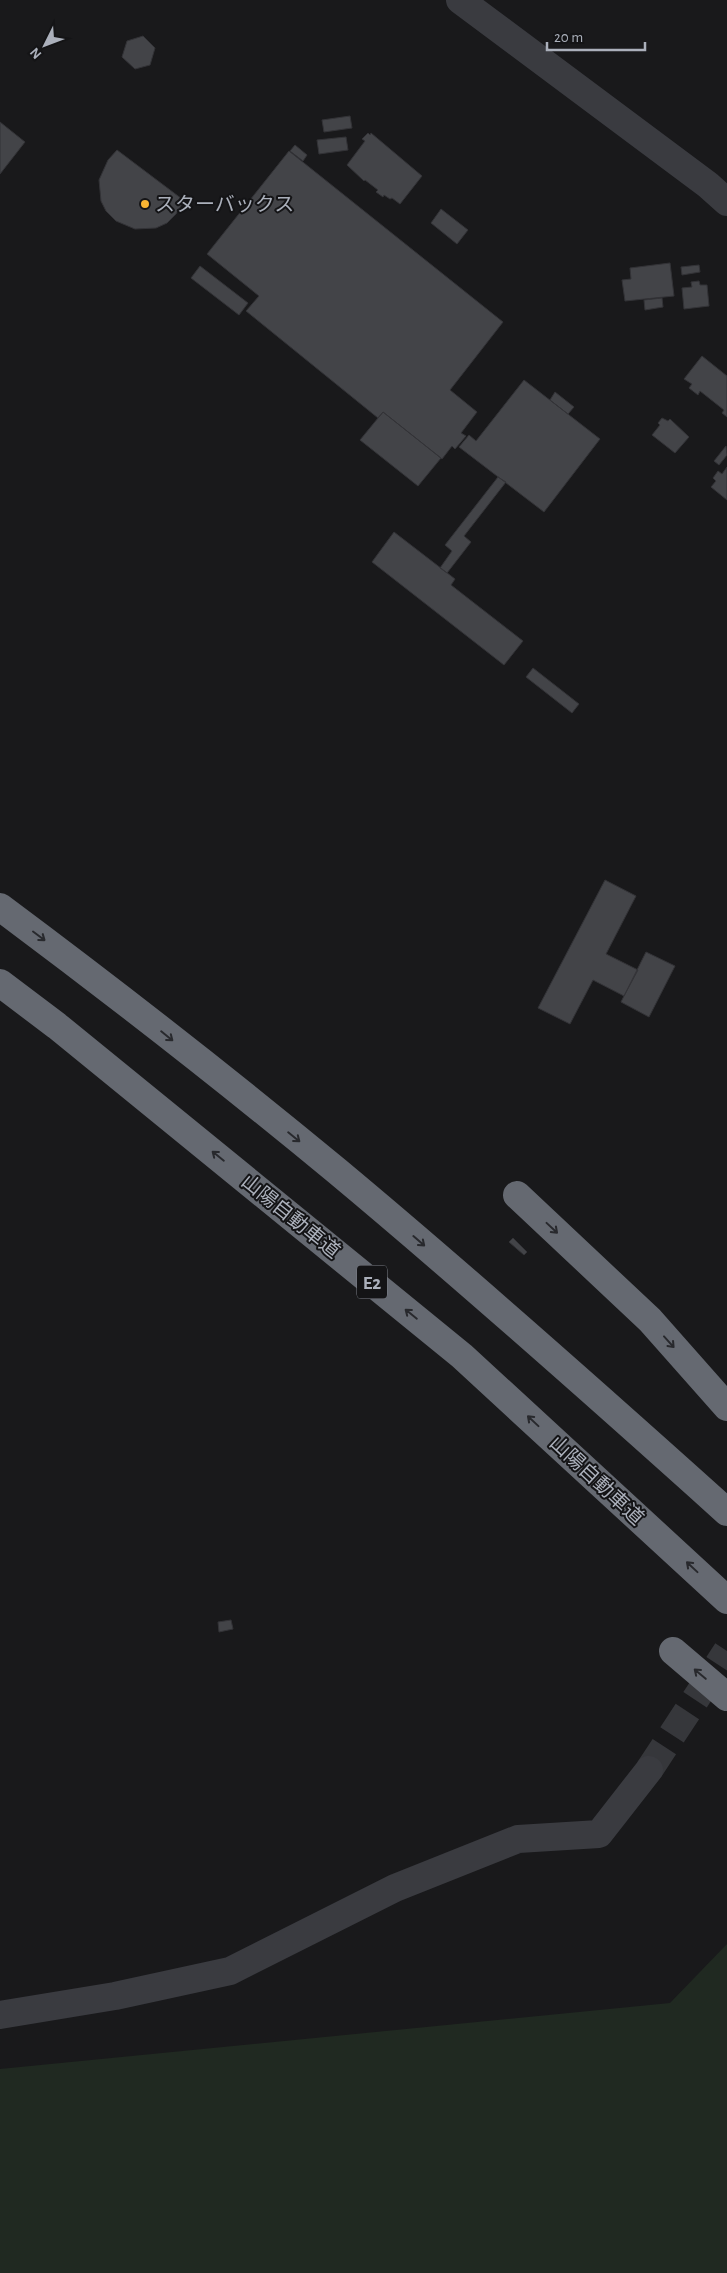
<svg xmlns="http://www.w3.org/2000/svg" width="727" height="2273" viewBox="0 0 727 2273" font-family="'Alegreya Sans','Noto Sans JP',sans-serif">
<style>
.green{fill:#202921}
.building{fill:#434448;stroke:#333337}
.lines{fill:none;stroke-linecap:round;stroke-linejoin:round}
.minor-tunnel{stroke:#36373b;stroke-width:28;stroke-dasharray:28 14;stroke-linecap:butt}
.minor{stroke:#3a3b40;stroke-width:28}
.highway{stroke:#656971;stroke-width:28}
.oneway{stroke:#28292d}
.poi-dot{fill:#f9b433;stroke:#141416;stroke-width:2}
.labels{text-anchor:middle;stroke-width:4;stroke-linejoin:round;paint-order:stroke}
.shield{fill:#141416;stroke:#7e818a;stroke-width:1}
.shield-label{font-size:19px;font-weight:bold;fill:#abb0bb}
.poi-label{font-size:20px;fill:#abb0bb;stroke:#141416;text-anchor:start}
.street-label{font-size:20px;fill:#abb0bb;stroke:#141416}
</style>
<rect width="100%" height="100%" fill="#19191b"/>
<path class="green" d="M727,1944V2273H0V2069L670,2003Z"/>
<path class="building" d="M143,36L155,48L150,65L135,69L122,57L127,41Z
M350,116L352,128L324,132L322,120Z
M0,122L25,142L0,174Z
M368,133L370,135L371,133L422,176L400,204L392,198L390,199L384,195L383,197L376,192L378,190L365,180L364,181L347,165L365,141L362,139Z
M346,137L348,150L319,154L317,140Z
M295,145L307,155L303,161L290,151Z
M117,150L182,199L183,202L176,214L167,223L156,228L135,229L116,221L106,211L101,201L99,180L108,160Z
M289,151L503,322L450,390L477,412L461,433L466,436L455,449L452,446L442,459L383,412L378,418L246,311L259,296L207,254Z
M441,209L468,230L457,244L431,223Z
M670,263L674,296L625,301L622,280L631,279L630,268Z
M699,265L700,272L682,275L681,267Z
M200,266L248,303L239,315L191,278Z
M699,281L700,285H707L709,306L684,309L682,288L692,287L691,282Z
M662,298L663,307L645,310L644,300Z
M702,356L727,376V417L722,413L724,410L700,391L698,395L689,388L692,384L684,379Z
M524,380L600,439L544,512L459,447L469,435L476,441Z
M555,392L574,407L568,414L550,400Z
M383,412L441,458L418,486L360,440Z
M662,418L668,421L670,419L689,437L675,453L652,435L660,425L658,423Z
M726,446L727,455L719,465L714,461Z
M727,467V500L711,487L716,481L713,478L718,471L722,474Z
M498,477L506,482L464,536L471,542L447,573L440,568L452,551L445,545Z
M394,532L455,579L451,585L523,641L504,665L372,562Z
M533,668L579,704L572,713L526,677Z
M605,880L636,896L606,954L638,970L624,996L593,980L570,1024L538,1008Z
M646,952L675,966L649,1017L621,1002Z
M513,1238L527,1252L524,1255L509,1242Z
M231,1620L233,1629L219,1632L218,1622Z"/>
<g class="lines">
<path class="minor-tunnel" d="M649,1770L727,1651"/>
<path class="minor" d="M460,0L708,185L727,202
M0,2015L115,1996L230,1971L395,1888L518,1839L599,1834L649,1770"/>
<path class="highway" d="M0,907C114,992 227,1080 337,1171C469,1281 598,1396 727,1512
M0,983L57,1026L462,1356L727,1600
M517,1195L650,1320L727,1407
M673,1651L727,1697"/>
</g>
<defs><path id="oneway-shaft" d="M-6 0H5M1.5-3L5.5 0L1.5 3" fill="none" stroke-width="1.6" stroke-linecap="round" stroke-linejoin="round" transform="scale(1.25)"/></defs>
<g class="oneway">
<use href="#oneway-shaft" transform="translate(39 936) rotate(37)"/>
<use href="#oneway-shaft" transform="translate(167 1036) rotate(39)"/>
<use href="#oneway-shaft" transform="translate(294 1137) rotate(39)"/>
<use href="#oneway-shaft" transform="translate(218 1156) rotate(-141)"/>
<use href="#oneway-shaft" transform="translate(552 1228) rotate(43)"/>
<use href="#oneway-shaft" transform="translate(419 1241) rotate(41)"/>
<use href="#oneway-shaft" transform="translate(411 1314) rotate(-141)"/>
<use href="#oneway-shaft" transform="translate(669 1342) rotate(48)"/>
<use href="#oneway-shaft" transform="translate(533 1421) rotate(-137)"/>
<use href="#oneway-shaft" transform="translate(692 1567) rotate(-137)"/>
<use href="#oneway-shaft" transform="translate(700 1674) rotate(-140)"/>
</g>
<circle class="poi-dot" cx="145" cy="204" r="5"/>
<g class="labels">
<rect class="shield" x="357" y="1265.5" width="30" height="33" rx="4"/>
<g class="shield-label">
<text x="372" y="1289">E2</text>
</g>
<g class="poi-label">
<text x="155" y="211">スターバックス</text>
</g>
<g class="street-label">
<text transform="translate(291 1216) rotate(39)" y="7">山陽自動車道</text>
<text transform="translate(597 1480) rotate(43)" y="7">山陽自動車道</text>
</g>
</g>
<g transform="translate(45 45) rotate(228)" stroke="#141416" stroke-width="4" paint-order="stroke">
<path d="M0-4L9 19L0 12L-9 19Z" fill="#abb0bb"/>
<text y="-8" font-size="14" font-weight="bold" text-anchor="middle" fill="#abb0bb">N</text>
</g>
<path d="M547 42v8h98v-8" fill="none" stroke="#abb0bb" stroke-width="2.5"/>
<text x="554" y="42" font-size="15" fill="#abb0bb" stroke="#141416" stroke-width="4" paint-order="stroke">20 m</text>
</svg>
